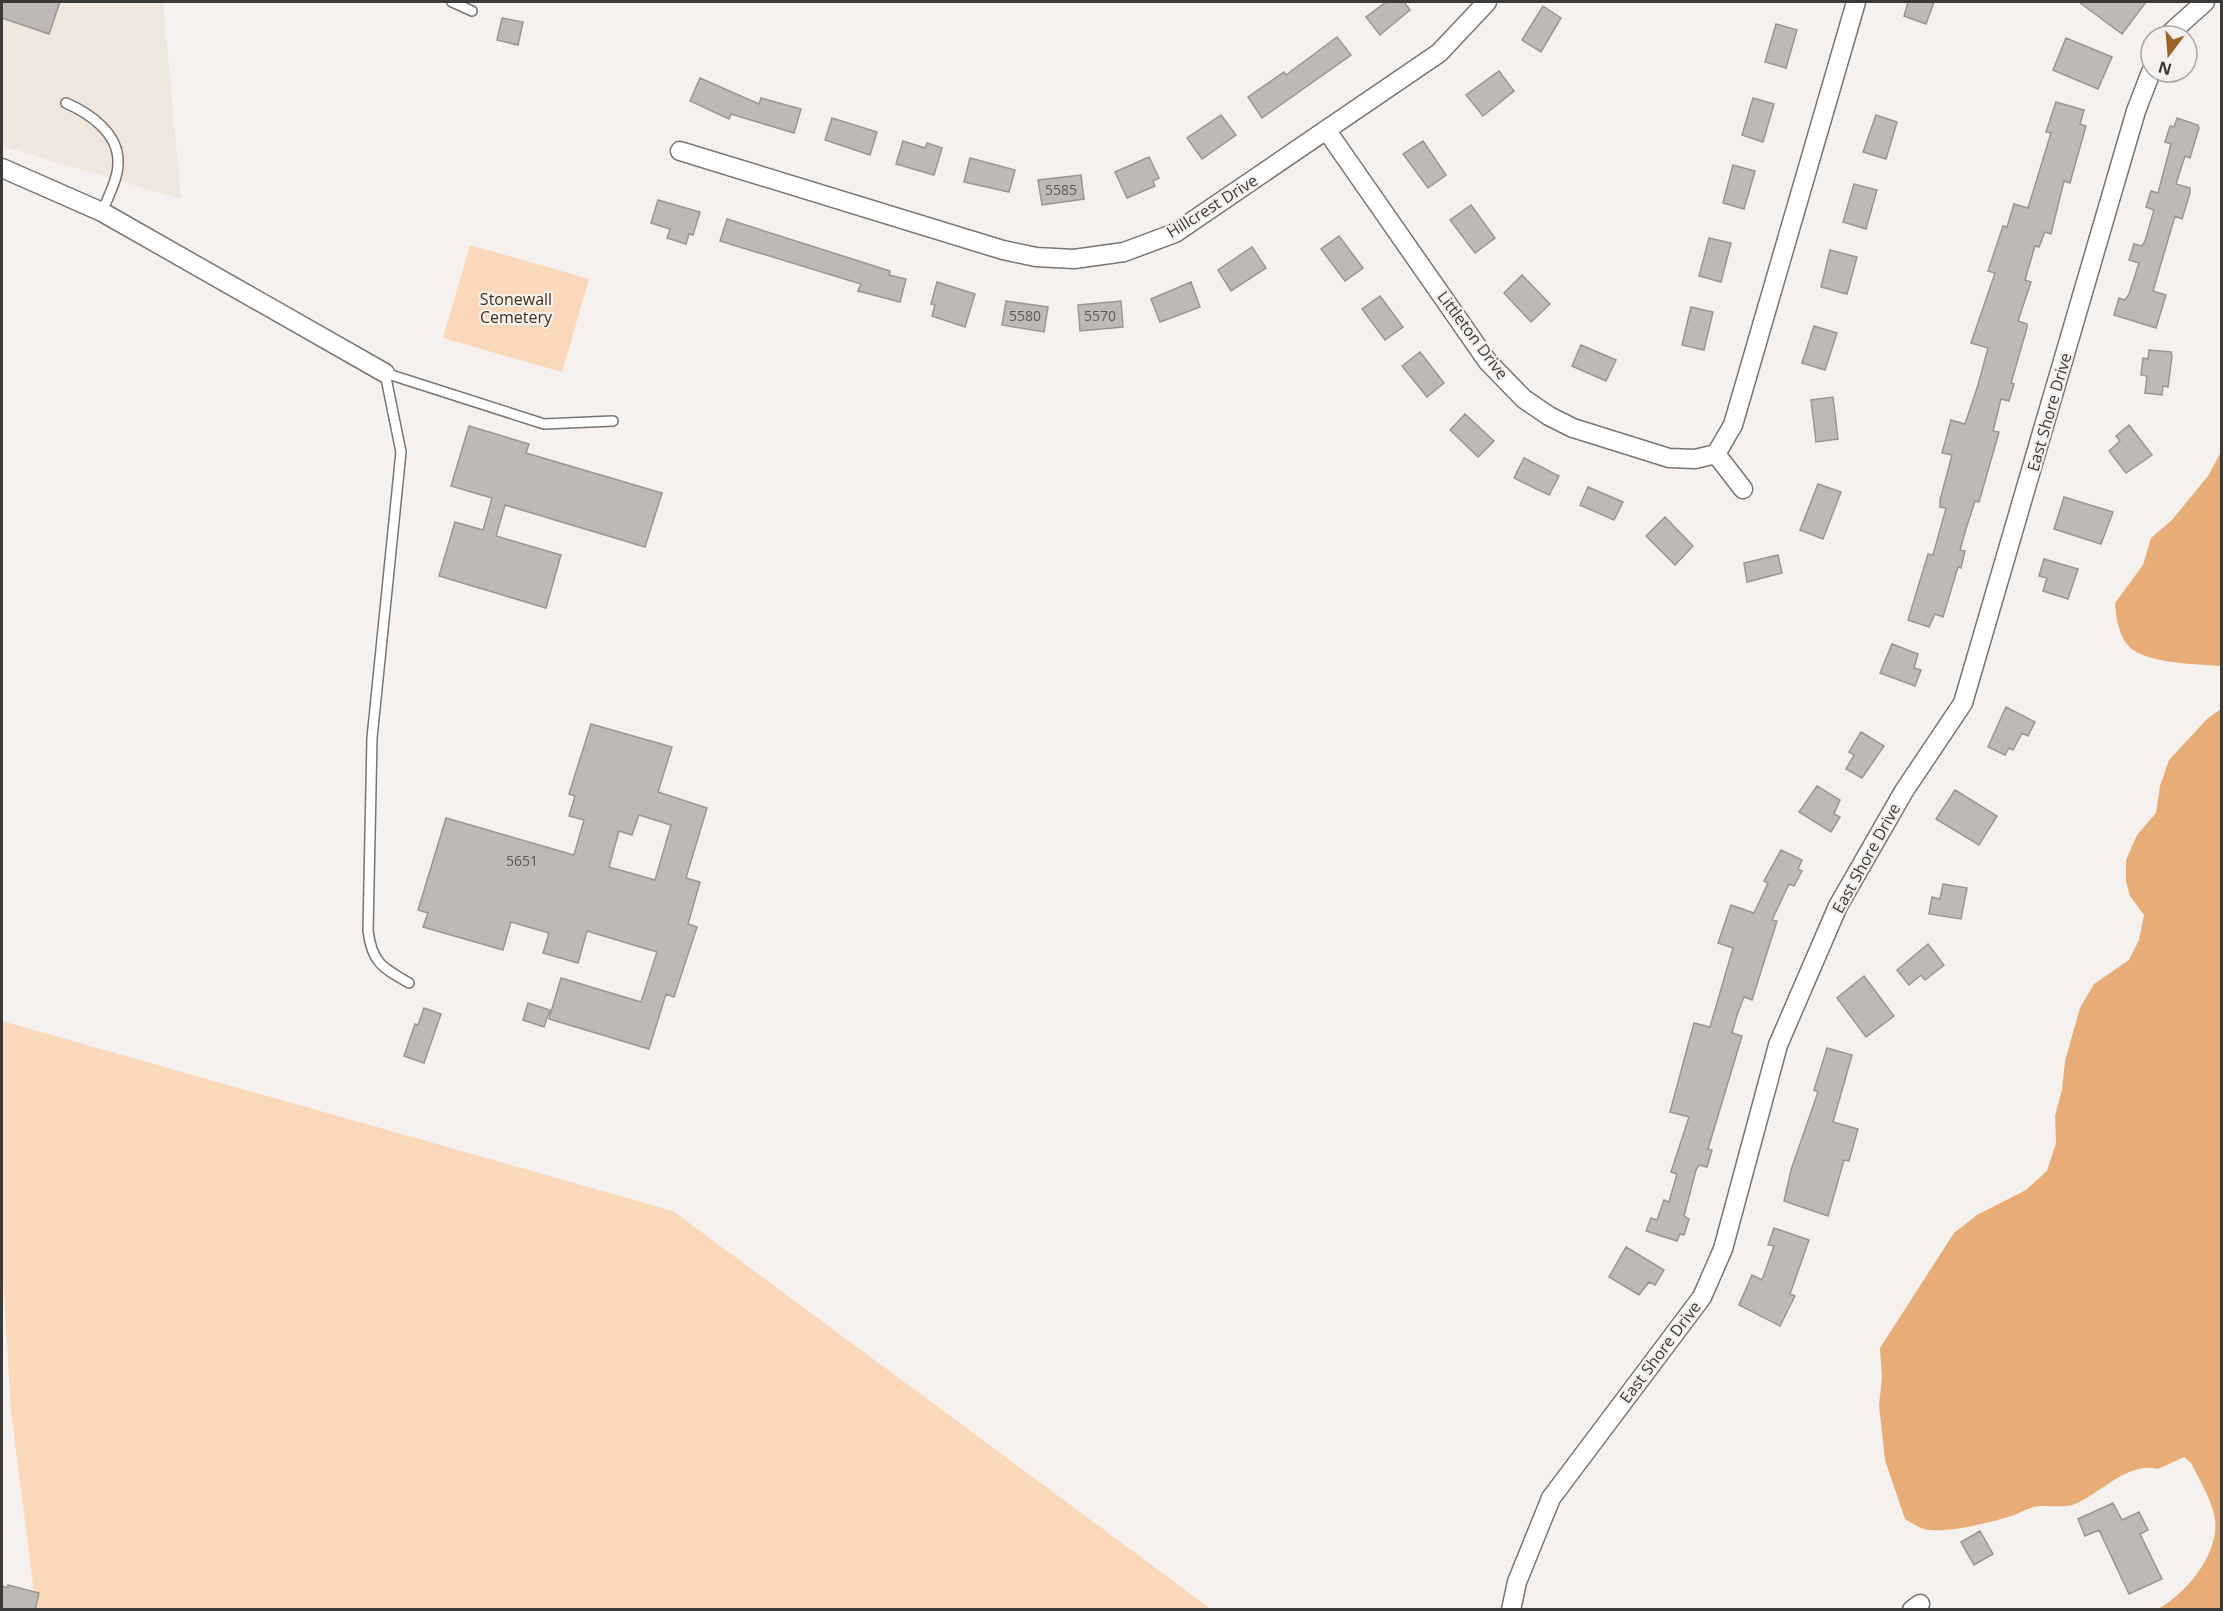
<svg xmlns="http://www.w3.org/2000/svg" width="2223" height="1611" viewBox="0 0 2223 1611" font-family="'Open Sans',sans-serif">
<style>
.built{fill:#efe6dd}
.green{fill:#fbd8b9}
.water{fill:#e8ad76}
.building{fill:#bdb9b6;stroke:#9a9693;stroke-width:1.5;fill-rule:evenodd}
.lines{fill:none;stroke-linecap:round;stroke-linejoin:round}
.service-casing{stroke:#797572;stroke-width:12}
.minor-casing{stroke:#797572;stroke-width:21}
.service{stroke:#fff;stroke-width:9}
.minor{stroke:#fff;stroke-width:18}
.labels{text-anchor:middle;stroke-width:4.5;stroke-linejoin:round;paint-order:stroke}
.number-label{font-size:14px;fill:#5c5a58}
.street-label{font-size:16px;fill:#3b3a38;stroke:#f5f1ee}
.park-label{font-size:16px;fill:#462e16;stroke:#f5f1ee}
</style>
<rect width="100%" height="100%" fill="#f5f1ee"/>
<path class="built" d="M2,2H163L181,199L2,146Z"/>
<path class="green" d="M470,245L589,279L562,372L443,338Z
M2,1021L673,1211L1211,1609H36L11,1411L2,1259Z"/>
<path class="water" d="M2221,452V666C2198,664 2140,664 2126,643C2118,631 2116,617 2115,603L2143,565L2151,538L2172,520L2208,476Z
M2221,709V1609H2158C2187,1593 2223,1550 2214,1514C2210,1497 2199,1479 2191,1463L2184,1457L2158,1469C2128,1461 2100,1494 2075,1504C2062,1509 2047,1504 2034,1507C2025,1509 2017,1515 2008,1517C1987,1523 1952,1532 1930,1530C1922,1530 1913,1524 1905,1519L1885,1460L1879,1405L1882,1378L1880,1348L1954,1233L1977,1215L2026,1190L2047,1171L2056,1143L2055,1116L2062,1090L2065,1061L2080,1008L2094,984L2129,960L2139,940L2144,915L2130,896L2126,881V860L2137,835L2156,813L2160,786L2169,760L2208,718Z"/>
<path class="building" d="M2,2H60L49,34L2,18Z
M1386,2H1404L1410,10L1380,35L1366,17Z
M1908,2H1934L1926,24L1904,16Z
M2079,2H2146L2122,34Z
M1543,6L1561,18L1541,52L1522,40Z
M502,18L523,22L518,45L497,40Z
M1776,24L1797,30L1786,68L1765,62Z
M1337,37L1351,55L1262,118L1248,97L1284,72L1286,75Z
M2066,38L2112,57L2098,89L2053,70Z
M1499,71L1514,91L1483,116L1466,95Z
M700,78L759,104L761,98L801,109L794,133L731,114L729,119L690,101Z
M1753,98L1774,104L1763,142L1742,135Z
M2056,102L2084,110L2080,124L2086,126L2070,183L2064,181L2051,234L2045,232L2039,247L2035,246L2025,280L2031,282L2018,321L2027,324V328L2011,383L2014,384L2009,401L2001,399L1993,431L1999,432L1979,502L1975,501L1966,529L1960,550L1965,551L1961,568L1958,567L1943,617L1935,614L1929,627L1908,620L1928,554L1933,555L1946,508L1940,507V500L1952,455L1942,453L1951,420L1965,424L1978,385L1988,348L1971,343L1995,273L1988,271L2003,226L2007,227L2014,204L2028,208L2051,133L2046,132Z
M1221,115L1236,135L1202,159L1187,138Z
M1876,115L1897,122L1886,159L1863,152Z
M832,118L877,132L870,155L825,140Z
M2177,118L2198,125L2199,128L2190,158L2185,156L2176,184L2190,188V193L2182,219L2175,216L2153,291L2166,295L2156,328L2114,315L2119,298L2125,300L2129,294L2139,263L2129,260L2134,244L2142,246L2145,241L2154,210L2146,207L2151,191L2158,193L2171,144L2165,142L2170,126L2174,127Z
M903,141L925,148L927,143L942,148L934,175L896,164Z
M1423,141L1446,175L1428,188L1403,154Z
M1149,157L1159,178L1153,181L1155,186L1127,198L1115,172Z
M970,158L1015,170L1009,192L964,182Z
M1733,165L1755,171L1744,209L1723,203Z
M1081,175L1084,199L1042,205L1038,180Z
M1854,184L1877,190L1866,229L1843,222Z
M658,200L700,212L693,235L689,234L686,244L667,238L670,229L651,223Z
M1471,205L1495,238L1475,253L1450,220Z
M727,219L890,271L889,275L906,279L900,302L858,291L861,284L720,241Z
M1339,236L1363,268L1345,281L1321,249Z
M1709,238L1731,243L1721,282L1699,276Z
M1252,247L1266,268L1231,291L1218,270Z
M1830,250L1857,257L1847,294L1821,287Z
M1522,275L1550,304L1531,322L1504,293Z
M937,282L975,294L965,327L932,316L935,305L931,304Z
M1191,282L1200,307L1160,322L1151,299Z
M1380,296L1403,327L1385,340L1362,309Z
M1006,301L1048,307L1044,332L1002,325Z
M1121,301L1123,327L1080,331L1078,305Z
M1691,307L1713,312L1704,350L1682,345Z
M1814,326L1837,333L1825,370L1802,363Z
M1581,345L1616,360L1606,381L1572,366Z
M2149,350L2171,352L2172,356L2168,387L2163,386L2162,395L2145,393L2147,376L2141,375L2143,358L2148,359Z
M1420,352L1444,383L1427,397L1402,366Z
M1833,397L1838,439L1816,442L1811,400Z
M1465,414L1494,441L1478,457L1450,430Z
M2129,425L2152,455L2126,473L2109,451L2120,441L2116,436Z
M469,426L529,444L526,453L662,493L645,547L505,505L496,536L561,555L546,608L439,576L455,522L483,530L492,498L451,486Z
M1524,458L1559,476L1549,495L1514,478Z
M1818,484L1841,492L1823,539L1800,530Z
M1588,487L1623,502L1614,520L1580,505Z
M2064,497L2113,512L2101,544L2054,529Z
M1665,517L1693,546L1675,565L1646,536Z
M1778,555L1782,573L1747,582L1744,563Z
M2044,559L2078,569L2068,599L2043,591L2047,578L2039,576Z
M1892,644L1918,654L1914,668L1921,670L1915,686L1880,673Z
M2006,707L2035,722L2028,736L2022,733L2013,750L2009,748L2005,755L1988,747Z
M591,724L672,747L658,792L707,808L686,878L700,882L688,924L697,927L674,997L666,994L649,1049L549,1019L561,978L641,1002L657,952L587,931L578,963L543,953L549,933L511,922L503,950L423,927L428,913L418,910L446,818L574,855L584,820L569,816L575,796L569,794ZM639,815L671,825L655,880L609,867L619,831L632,835Z
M1861,732L1884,746L1862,778L1846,769L1854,755L1849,752Z
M1817,786L1840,800L1834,814L1840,817L1831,832L1799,812Z
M1955,790L1997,816L1979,845L1936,819Z
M1781,850L1802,860L1798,869L1802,871L1794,886L1789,884L1772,920L1777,921L1752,1000L1744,997L1737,1015L1732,1033L1742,1036L1708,1149L1712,1150L1707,1167L1699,1165L1696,1170L1684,1216L1689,1219L1684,1235L1680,1234L1677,1241L1646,1231L1651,1218L1657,1220L1664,1200L1669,1202L1677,1174L1671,1172L1689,1117L1670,1112L1694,1023L1710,1027L1733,948L1718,943L1731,905L1754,913L1768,883L1764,881Z
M1943,884L1967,888L1961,919L1929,914L1932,897L1940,899Z
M1928,944L1944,965L1925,980L1921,975L1909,985L1897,970Z
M1864,976L1894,1016L1866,1037L1837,998Z
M528,1003L550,1010L544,1027L523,1020Z
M424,1008L441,1014L424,1063L404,1056L415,1024L418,1025Z
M1827,1048L1852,1055L1833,1122L1858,1129L1849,1161L1844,1160L1828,1216L1784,1201L1791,1170L1818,1092L1814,1090Z
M1774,1228L1809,1240L1790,1294L1795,1296L1780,1326L1739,1305L1752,1275L1762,1280L1774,1246L1768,1245Z
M1626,1247L1664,1270L1655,1285L1649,1282L1639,1295L1609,1277Z
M2113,1503L2122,1520L2139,1512L2148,1530L2140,1534L2162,1579L2129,1594L2099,1530L2085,1536L2078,1519Z
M1980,1531L1993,1554L1974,1565L1961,1542Z
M8,1585L39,1593L35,1610H2V1586L8,1588Z"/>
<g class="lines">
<defs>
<path id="service" d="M452,2L472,11
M66,103C89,113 119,133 118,163C118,179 108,197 102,212
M409,983C383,968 372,963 368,931L372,738L401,452L385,373L544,424L613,421"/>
<path id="minor" d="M2167,36L2205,2
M1327,131L1488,362L1524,399L1549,416L1573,428L1669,458L1695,459L1716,454L1733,425L1856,2
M680,151L1003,250L1036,257L1074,259L1124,252L1175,233L1439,53L1487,2
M2,168L102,212L385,373
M1716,454L1743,489
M1511,1610L1517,1582L1551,1498L1702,1297L1723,1249L1778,1045L1838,906L1904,791L1963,703L2136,111L2151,72
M1912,1610L1920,1604"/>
</defs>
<use href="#service" class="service-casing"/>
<use href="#minor" class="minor-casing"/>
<use href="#service" class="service"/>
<use href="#minor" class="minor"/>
</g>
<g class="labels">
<g class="number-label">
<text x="1061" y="195">5585</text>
<text x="1025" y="321">5580</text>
<text x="1100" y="321">5570</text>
<text x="522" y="866">5651</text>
</g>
<g class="street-label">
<text transform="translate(1212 206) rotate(-32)" y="6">Hillcrest Drive</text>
<text transform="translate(1473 335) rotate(53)" y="6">Littleton Drive</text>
<text transform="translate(2049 412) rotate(-74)" y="6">East Shore Drive</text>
<text transform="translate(1866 858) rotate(-61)" y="6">East Shore Drive</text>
<text transform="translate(1660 1352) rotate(-53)" y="6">East Shore Drive</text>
</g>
<g class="park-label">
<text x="516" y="305">Stonewall<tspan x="516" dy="18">Cemetery</tspan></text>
</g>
</g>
<rect width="2223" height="1611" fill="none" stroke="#3b3a38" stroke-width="6"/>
<g transform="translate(2169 54) rotate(196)"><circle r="28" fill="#f5f1ee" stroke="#aba8a5" stroke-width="1.5"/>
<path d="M0-4.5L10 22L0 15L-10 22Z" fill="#9e6323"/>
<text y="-9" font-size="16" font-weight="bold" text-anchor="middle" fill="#3b3a38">N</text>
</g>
</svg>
